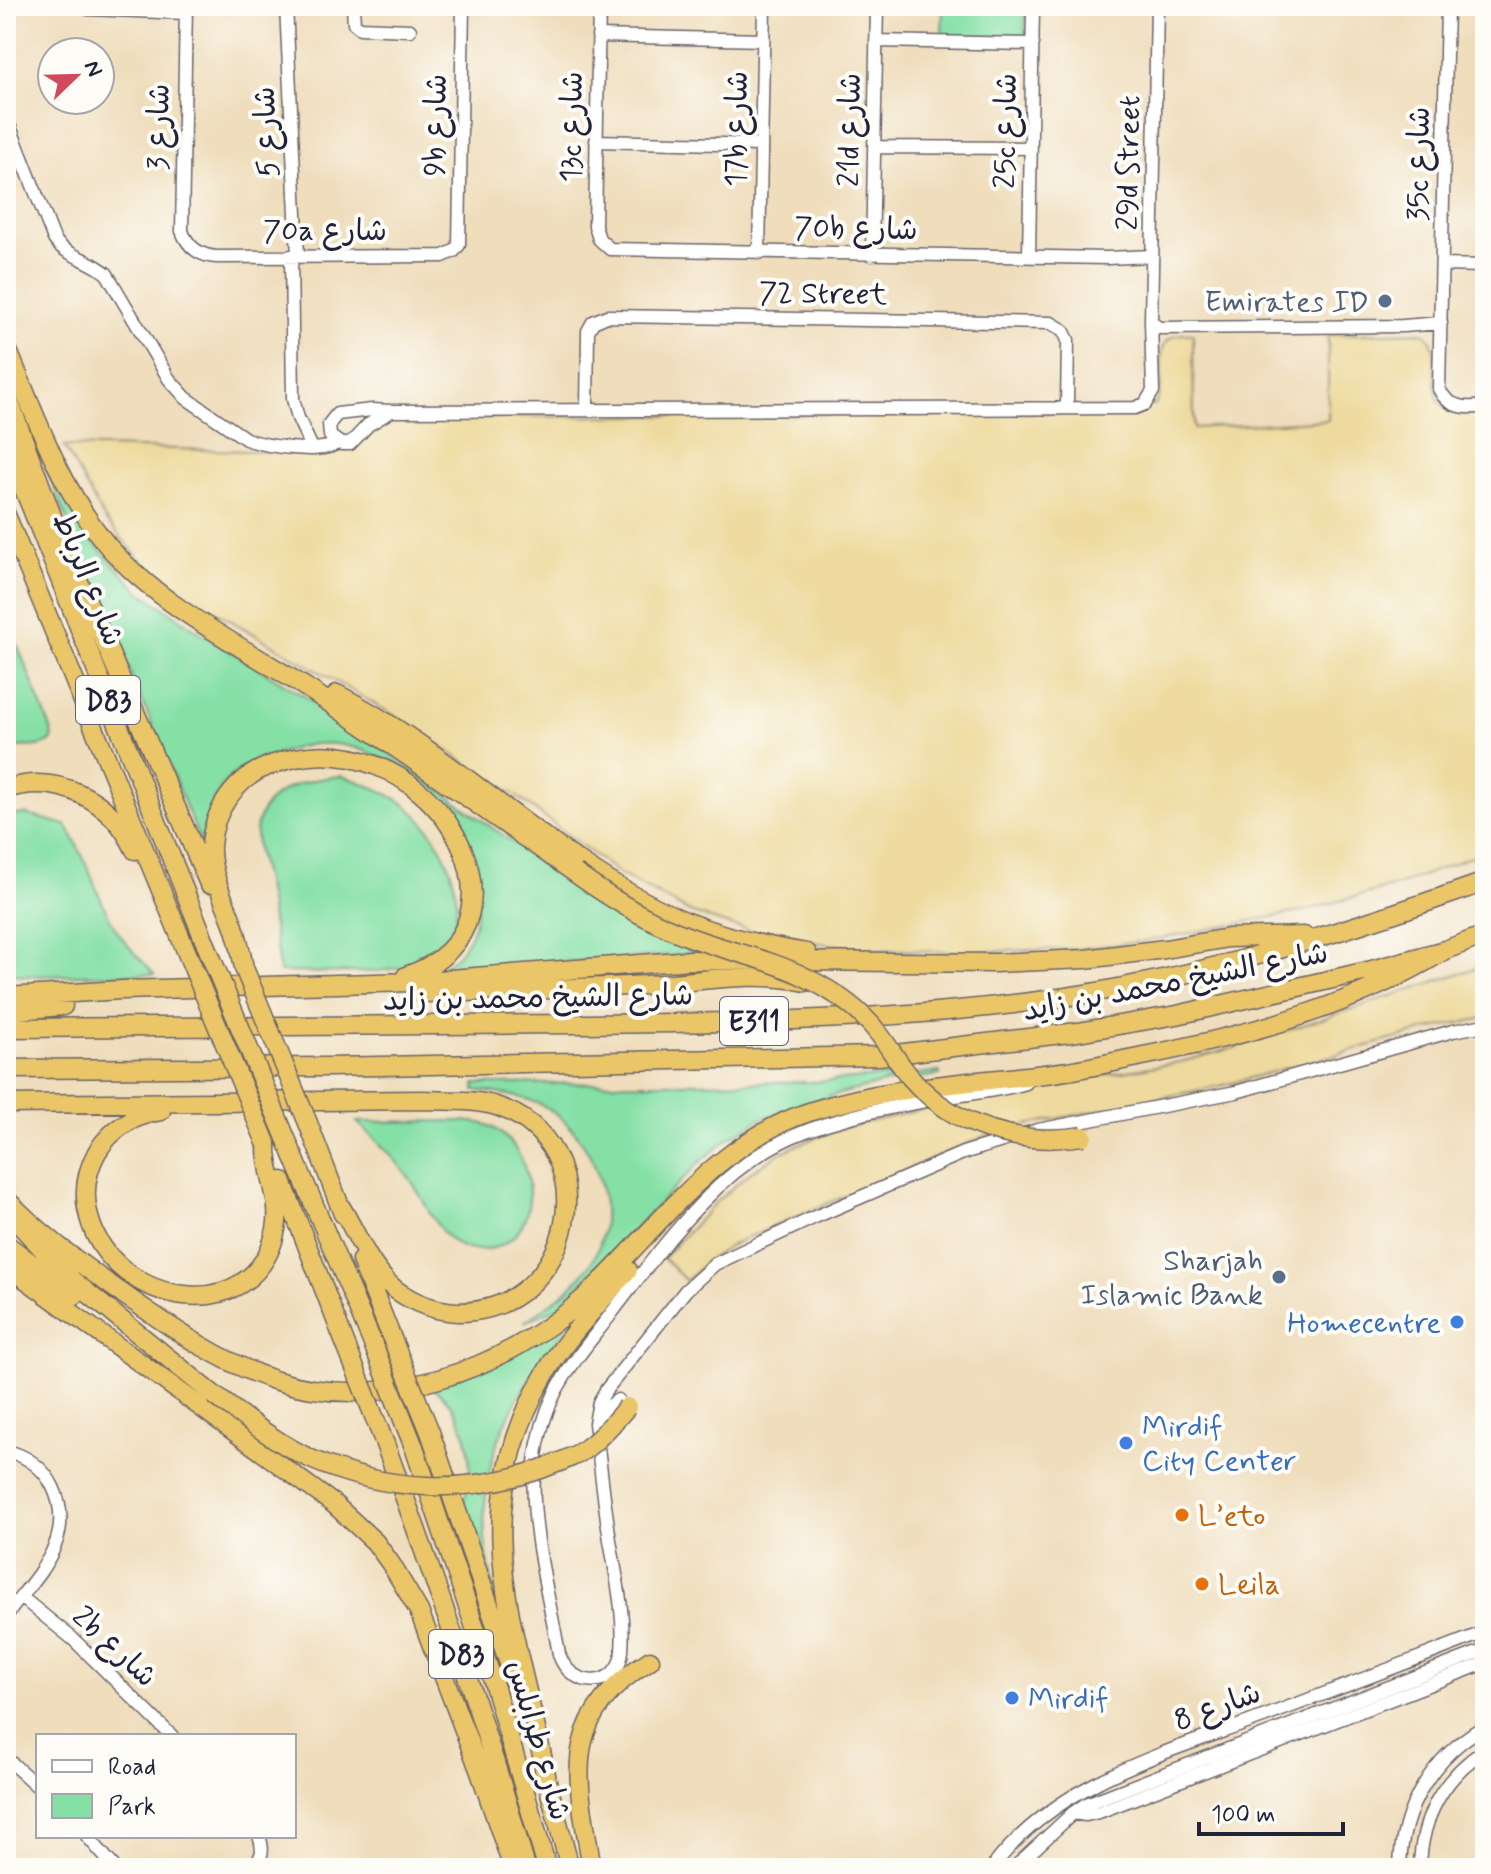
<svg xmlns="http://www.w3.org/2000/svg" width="1491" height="1874" viewBox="0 0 1491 1874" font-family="Mynerve,'Playpen Sans Arabic',sans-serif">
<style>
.green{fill:#85e0a6;stroke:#548170;stroke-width:2}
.sand{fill:#eeda9e;stroke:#887e6c;stroke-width:2}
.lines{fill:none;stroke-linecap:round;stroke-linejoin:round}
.minor-casing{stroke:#6a6368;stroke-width:15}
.highway-casing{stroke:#6a6368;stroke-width:21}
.minor{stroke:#fff;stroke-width:12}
.highway{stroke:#ebc669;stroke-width:18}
.highway-bridge-casing{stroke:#6a6368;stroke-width:21;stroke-linecap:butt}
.highway-bridge{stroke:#ebc669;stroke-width:18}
.service-dot{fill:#5c6f8a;stroke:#fdfcf7;stroke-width:3}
.shop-dot{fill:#3f7fe0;stroke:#fdfcf7;stroke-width:3}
.food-dot{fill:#e8710a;stroke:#fdfcf7;stroke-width:3}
.labels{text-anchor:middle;stroke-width:8;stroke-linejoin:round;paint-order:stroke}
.shield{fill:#fdfcf7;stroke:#646373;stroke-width:2}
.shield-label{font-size:28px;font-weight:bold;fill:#22223b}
.street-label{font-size:30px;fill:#22223b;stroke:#fdfcf7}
.service-label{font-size:30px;fill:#4e5e75;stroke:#fdfcf7;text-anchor:end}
.shop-label{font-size:30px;fill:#366cbe;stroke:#fdfcf7;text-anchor:start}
.food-label{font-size:30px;fill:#c56008;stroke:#fdfcf7;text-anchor:start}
</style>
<rect width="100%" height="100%" fill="#fdfcf7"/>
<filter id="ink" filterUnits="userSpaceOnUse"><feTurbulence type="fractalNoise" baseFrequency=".0125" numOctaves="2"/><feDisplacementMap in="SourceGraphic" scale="16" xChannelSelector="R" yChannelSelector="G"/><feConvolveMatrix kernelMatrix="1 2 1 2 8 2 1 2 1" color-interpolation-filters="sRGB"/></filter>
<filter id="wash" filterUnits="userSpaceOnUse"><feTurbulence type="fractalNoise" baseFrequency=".006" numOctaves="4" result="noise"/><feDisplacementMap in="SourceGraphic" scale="32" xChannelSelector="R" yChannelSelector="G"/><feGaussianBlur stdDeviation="1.8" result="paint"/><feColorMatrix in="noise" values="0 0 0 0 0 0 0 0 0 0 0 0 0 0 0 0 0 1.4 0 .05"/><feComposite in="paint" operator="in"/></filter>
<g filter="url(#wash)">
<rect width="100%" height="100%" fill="#efddbb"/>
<path class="green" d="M943,6H1026L1025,37L942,35Z
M45,466L95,545L139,591L204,635L332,713L522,849L589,900L631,925L697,954L440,969C461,955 475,935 477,909C477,900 473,888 471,879C467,862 465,840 457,825C434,781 367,738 315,744C301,745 287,751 274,755C255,761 234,769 222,786C211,803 205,823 201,843Z
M6,617L51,729L52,740C39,751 21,743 6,750Z
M342,776C364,783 385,791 404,804C448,836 485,925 426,959C394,977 317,972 280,972C275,944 272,915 266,886C263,868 253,844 257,825C266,786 310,779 342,776Z
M25,814L66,825C87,857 95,893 114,926C124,944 141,959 154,974L22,976L6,972V816Z
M940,1072V1075L884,1083L799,1104L759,1120L729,1138L699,1163L557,1308L524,1322C544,1308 566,1294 582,1275C625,1227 601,1145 552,1111C530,1096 500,1094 475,1090V1084L816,1082Z
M463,1121C470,1122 480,1122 487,1125C542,1148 548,1251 476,1250C441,1250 426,1200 408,1176C393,1156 376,1139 357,1122Z
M579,1312C524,1380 478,1445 485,1539C487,1559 492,1580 496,1599L463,1502C479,1466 466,1401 426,1385Z"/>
<path class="sand" d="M1421,332C1451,345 1417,401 1454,412C1463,415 1475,413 1485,413V851L1401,884L1303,911L1147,941L1075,949L959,952L867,949L782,938L729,925L690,912L618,873L522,800L392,714L175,588L142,561L105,520L64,446L327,453C343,452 358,447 371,436C380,428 386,420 399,418L1130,412L1155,405C1173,377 1142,331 1193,334L1194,428L1328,420V335Z
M1485,965V1018L1434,1028L1224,1085L997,1131L735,1243L707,1261L686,1281L663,1258L717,1201L750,1173L780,1153L807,1141L843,1128L981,1096L1180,1062L1234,1048Z"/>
</g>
<g filter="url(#ink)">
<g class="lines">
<defs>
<path id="minor" d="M82,6L88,9L185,13
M186,6L182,231C188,247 199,256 217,257L443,256L454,251L459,245L463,6
M286,6L298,256
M353,6L354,23L360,28L410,30
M599,6L595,226L599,239L610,249L1107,258L1152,256
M1157,6L1151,321L1158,328L1403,326L1441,323
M1447,6L1439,389C1448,408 1466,409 1485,406
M598,36L763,40
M876,41L1033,44
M6,117L54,239C66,257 91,259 107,274L169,379L186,398L246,439C265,446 320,455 337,443
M596,141L761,145
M874,147L1031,148
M759,253L764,6
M872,255L877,6
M291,256L293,399L298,418L312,448
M1029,257L1033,6
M1442,265L1485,266
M372,410L391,411L368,425L350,444H341L330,436L329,424L337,414Z
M587,410L588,331L593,322L607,316L1051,323L1063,330L1068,340L1067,406
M391,411L1135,408L1145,404L1153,391L1151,321
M1026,1083C1003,1090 979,1092 955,1096C901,1105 842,1115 791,1137C714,1172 661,1249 611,1314C592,1339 570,1364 555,1393C544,1415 538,1438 535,1462C528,1520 549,1596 559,1654C570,1690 619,1690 622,1651C625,1615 616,1576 610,1540C604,1502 600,1462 595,1423L599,1402L606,1390L686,1290L715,1264L815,1217L963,1153L1038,1130L1236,1092L1453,1031L1485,1025
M603,1422L604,1410L618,1400
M6,1451C26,1455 44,1468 53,1487C78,1539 35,1577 6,1616
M21,1597L73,1639L172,1736
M6,1758L38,1787
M1073,1813L1086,1815L1099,1812L1485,1663
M87,1836L115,1868
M251,1868C263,1858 264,1850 259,1836
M992,1868C1057,1781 1166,1753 1263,1717C1338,1689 1411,1661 1485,1632
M1014,1868L1073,1813L1086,1804L1485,1650
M1400,1868C1401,1807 1433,1756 1485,1726
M1420,1868C1421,1818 1443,1777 1485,1750"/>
<path id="highway" d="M6,346C35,414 60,489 108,546C162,608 242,646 310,690C400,749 487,811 575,873
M6,393L61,540L209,884
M6,444L211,957
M6,515L194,970
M337,694C458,756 553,862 678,918C719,936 763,946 807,953
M6,789C59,772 113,801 135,850
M244,968C241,952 238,936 232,921C223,897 210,872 211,846C213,811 235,779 268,766C426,705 555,926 406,976
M420,993C496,991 572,989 647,985C701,982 752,970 806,982
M6,997L122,990L412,982L691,960L994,963L1085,959L1165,949L1228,938L1304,936
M6,1011L63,1006
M6,1028C199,1028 392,1027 585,1024C758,1022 931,1021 1102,991C1233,968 1360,926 1485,882
M6,1069L329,1067L879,1056L1078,1032L1177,1015L1372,970L1445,950L1485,935
M6,1104L423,1100C447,1101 473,1099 496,1106C610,1143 576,1313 458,1312C436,1311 414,1303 396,1290C368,1268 357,1232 339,1204
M161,1111C135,1114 111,1129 97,1152C86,1172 83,1195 89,1217C112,1306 256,1332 276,1229C282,1200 266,1174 267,1145
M308,1123L343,1214
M285,1136L373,1344
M282,1181L341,1333
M6,1199C42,1236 84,1267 126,1296C172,1328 220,1362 274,1380C379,1414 503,1371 583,1299C657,1232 711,1143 812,1111C889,1086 973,1083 1053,1073C1085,1069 1117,1061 1148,1055C1252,1034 1354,1006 1445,950
M20,1225L73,1281L214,1395
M6,1244L74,1296
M361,1260L391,1336
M6,1265L335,1505L375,1542L391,1564L419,1611L480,1772L513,1868
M430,1432L515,1681
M385,1444C437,1584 486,1724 526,1868
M414,1447L492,1678L547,1868
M544,1770L570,1868
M547,1780C519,1634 461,1517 545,1374C567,1336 600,1303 628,1270
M592,1868C577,1776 558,1719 650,1660"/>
</defs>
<use href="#minor" class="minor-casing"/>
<use href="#highway" class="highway-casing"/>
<use href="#minor" class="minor"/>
<use href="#highway" class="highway"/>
<defs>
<path id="highway-bridge" d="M575,873C615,902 657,927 704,942C739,954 774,961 807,978C835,992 860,1009 879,1034C890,1048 899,1064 911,1078C955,1128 1019,1146 1083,1136
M211,957L285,1136
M244,968L308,1123
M194,970L267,1145
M341,1333L385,1444
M391,1336L430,1432
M373,1344L414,1447
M214,1395C245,1418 276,1443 311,1459C385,1492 468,1495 544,1468C559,1462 576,1457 588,1447C603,1436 615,1421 627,1407"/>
</defs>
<use href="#highway-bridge" class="highway-bridge-casing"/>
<use href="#highway-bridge" class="highway-bridge"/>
</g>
</g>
<g class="service-dot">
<circle cx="1385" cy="301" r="8"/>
<circle cx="1279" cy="1277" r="8"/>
</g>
<g class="shop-dot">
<circle cx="1457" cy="1322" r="8"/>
<circle cx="1126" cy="1443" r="8"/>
<circle cx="1012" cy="1698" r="8"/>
</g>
<g class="food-dot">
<circle cx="1182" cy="1515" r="8"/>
<circle cx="1202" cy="1584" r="8"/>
</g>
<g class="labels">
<g class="shield">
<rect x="76" y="676" width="64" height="48" rx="6"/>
<rect x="720" y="997" width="68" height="48" rx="6"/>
<rect x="429" y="1630" width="64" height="48" rx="6"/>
</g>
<g class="shield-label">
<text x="108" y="710">D83</text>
<text x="754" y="1031">E311</text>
<text x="461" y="1664">D83</text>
</g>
<g class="street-label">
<text transform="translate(435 125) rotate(-89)" y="10">9b شارع</text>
<text transform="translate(158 127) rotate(-89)" y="10">شارع 3</text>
<text transform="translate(571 127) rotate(-89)" y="10">13c شارع</text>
<text transform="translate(736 129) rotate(-89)" y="10">17b شارع</text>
<text transform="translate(849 130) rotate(-89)" y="10">21d شارع</text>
<text transform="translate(1005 131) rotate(-89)" y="10">25c شارع</text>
<text transform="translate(266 132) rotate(-93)" y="10">شارع 5</text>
<text transform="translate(1128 163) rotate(-89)" y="10">29d Street</text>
<text transform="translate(1418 164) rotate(-89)" y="10">35c شارع</text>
<text transform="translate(856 228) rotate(1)" y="10">70b شارع</text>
<text x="325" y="240">70a شارع</text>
<text transform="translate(823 293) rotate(1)" y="10">72 Street</text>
<text transform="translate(89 579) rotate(68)" y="10">شارع الرباط</text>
<text transform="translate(1175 981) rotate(-11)" y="10">شارع الشيخ محمد بن زايد</text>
<text transform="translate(538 997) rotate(-1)" y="10">شارع الشيخ محمد بن زايد</text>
<text transform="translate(115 1646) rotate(43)" y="10">2b شارع</text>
<text transform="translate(1217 1706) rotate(-20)" y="10">شارع 8</text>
<text transform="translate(539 1740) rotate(74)" y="10">شارع طرابلس</text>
</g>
<g class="service-label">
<text x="1369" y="311">Emirates ID</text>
<text x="1263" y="1270">Sharjah<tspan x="1263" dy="34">Islamic Bank</tspan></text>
</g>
<g class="shop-label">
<text x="1441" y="1332" text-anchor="end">Homecentre</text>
<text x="1142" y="1436">Mirdif<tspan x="1142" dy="34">City Center</tspan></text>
<text x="1028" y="1708">Mirdif</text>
</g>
<g class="food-label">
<text x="1198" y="1525">L’eto</text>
<text x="1218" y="1594">Leila</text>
</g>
</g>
<rect width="1491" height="1874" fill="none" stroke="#fdfcf7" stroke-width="32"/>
<rect x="36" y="1734" width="260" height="104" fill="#fdfcf7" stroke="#a5a5ac" stroke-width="2"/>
<rect x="52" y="1760" width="40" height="12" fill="#ffffff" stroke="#a5a5ac" stroke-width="2"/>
<text x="108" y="1774" font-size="24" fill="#22223b">Road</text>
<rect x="52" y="1794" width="40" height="24" fill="#85e0a6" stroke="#a5a5ac" stroke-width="2"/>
<text x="108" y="1814" font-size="24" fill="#22223b">Park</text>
<g transform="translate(76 76) rotate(67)"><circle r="38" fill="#fdfcf7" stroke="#a5a5ac" stroke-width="2"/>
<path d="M0-6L14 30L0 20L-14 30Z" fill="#d1495b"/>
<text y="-12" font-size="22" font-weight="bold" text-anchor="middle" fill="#22223b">N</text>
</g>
<path d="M1199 1822v12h144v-12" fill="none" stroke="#22223b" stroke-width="4"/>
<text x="1211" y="1822" font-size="24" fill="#22223b" stroke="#fdfcf7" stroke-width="6" paint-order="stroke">100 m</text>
</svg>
